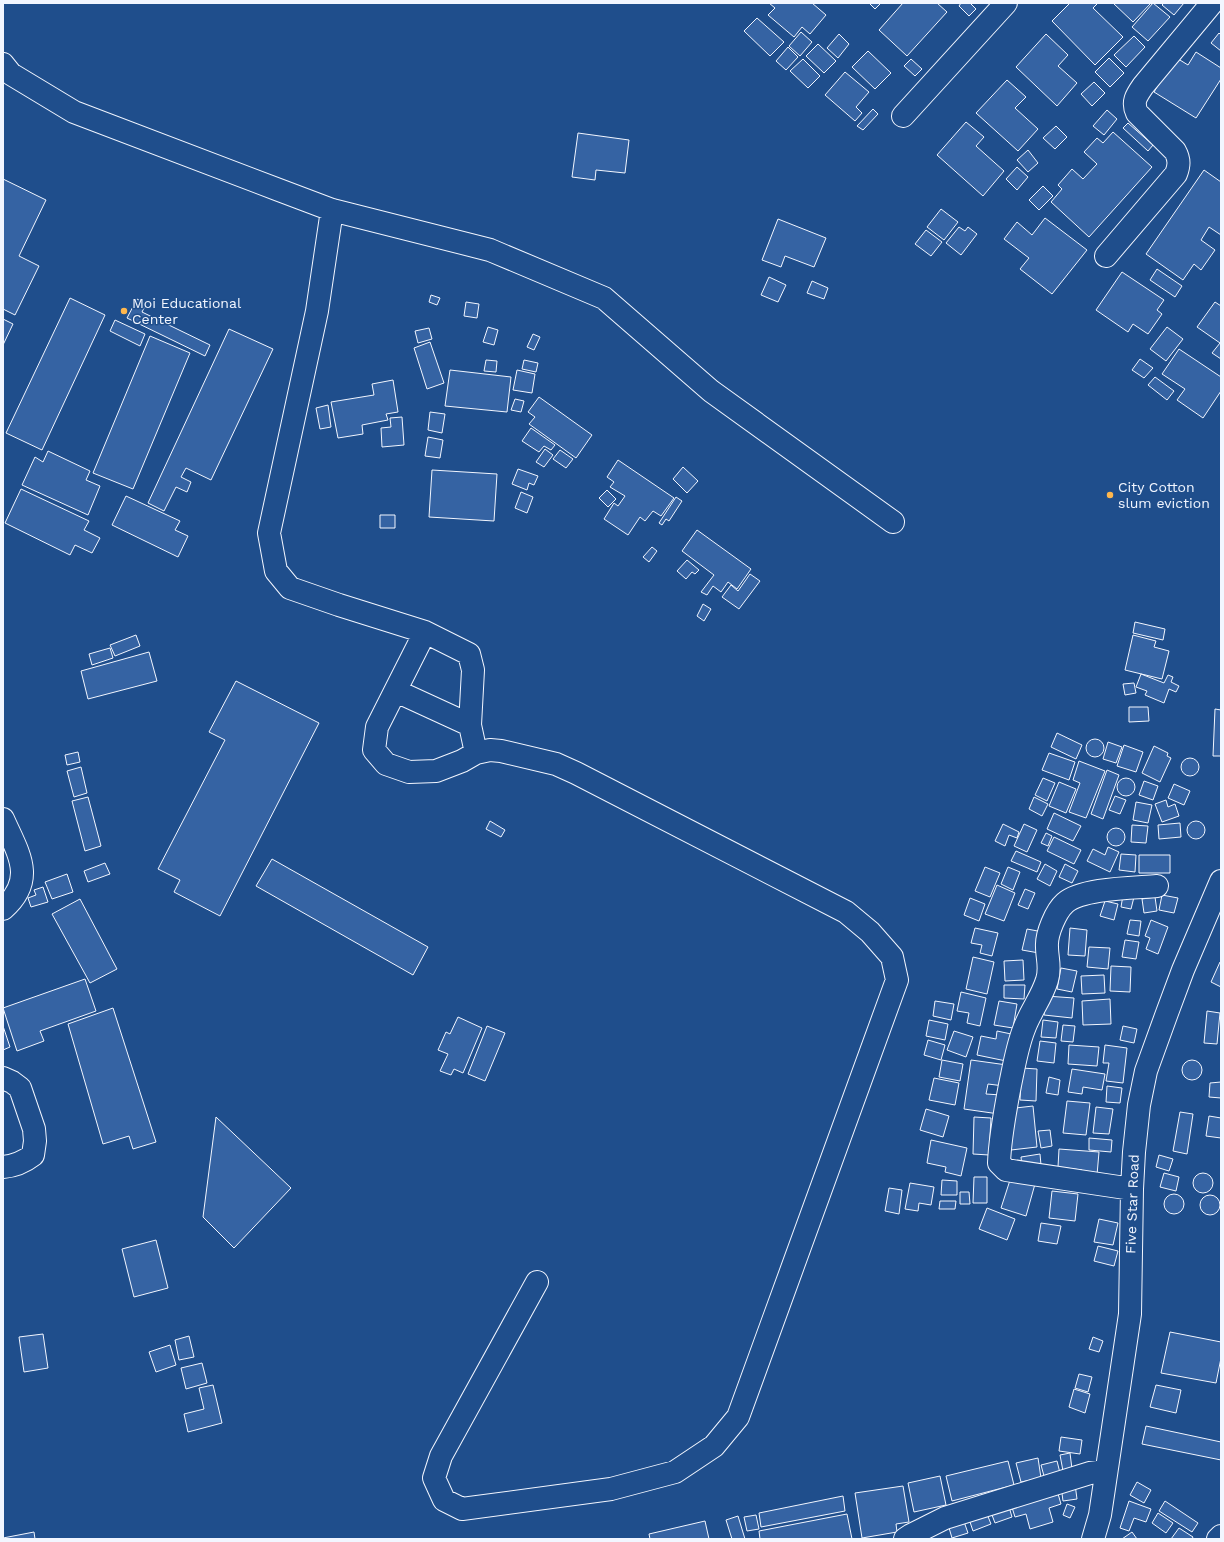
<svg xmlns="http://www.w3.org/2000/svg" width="1224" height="1542" viewBox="0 0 1224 1542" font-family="'Work Sans',sans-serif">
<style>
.building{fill:#3563a3;stroke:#f2f6ff}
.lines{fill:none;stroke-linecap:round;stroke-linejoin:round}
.minor-casing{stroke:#f2f6ff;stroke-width:24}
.minor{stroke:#1f4e8c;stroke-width:22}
.poi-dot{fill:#ffb74d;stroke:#1f4e8c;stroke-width:1.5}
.labels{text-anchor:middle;stroke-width:3;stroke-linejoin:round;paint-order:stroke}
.poi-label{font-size:14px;fill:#f2f6ff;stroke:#1f4e8c;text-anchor:start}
.street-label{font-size:14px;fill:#f2f6ff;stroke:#1f4e8c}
</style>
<rect width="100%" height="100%" fill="#1f4e8c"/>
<path class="building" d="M769,3H812L826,15L810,34L802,27L794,37L768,15L775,8Z
M869,3H881L875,9Z
M903,3H937L947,12L907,56L879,30Z
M961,3H970L976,9L969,16L959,6Z
M1070,3H1098L1093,8L1123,37L1095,65L1052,21Z
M1113,3H1151L1133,22Z
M1153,3L1170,17L1148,41L1132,27Z
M1164,3H1184L1174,15L1162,5Z
M757,18L784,42L770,56L744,31Z
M801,32L812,42L800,56L789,46Z
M1219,33L1221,35V51L1211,43Z
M839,34L849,44L838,58L827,48Z
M1046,34L1068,55L1058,66L1077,83L1057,106L1016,67Z
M1134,36L1145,47L1126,67L1114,55Z
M818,44L836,61L824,73L806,56Z
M788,47L798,57L786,70L776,61Z
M868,51L891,73L875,89L852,67Z
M1196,52L1221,68V79L1196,118L1154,92L1175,57L1188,65Z
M1109,58L1124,73L1110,87L1095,72Z
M803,59L820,76L808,88L790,71Z
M911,59L922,69L915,76L904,66Z
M845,72L869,92L856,107L862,113L855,121L825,95Z
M1007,80L1026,97L1015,108L1038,129L1018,151L976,113Z
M1094,82L1105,93L1092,106L1081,94Z
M873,109L878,114L863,130L857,126Z
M1107,110L1117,119L1104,135L1093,126Z
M966,122L984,137L976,146L1004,171L983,196L937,155Z
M1128,123L1153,145L1148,151L1123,128Z
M1056,126L1067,137L1055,149L1043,138Z
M1113,132L1152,167L1089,237L1051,202L1062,189L1058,185L1072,169L1083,179L1097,164L1084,152L1097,138L1103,143Z
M578,133L629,140L625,173L596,170L595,180L572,177Z
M1028,150L1038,163L1028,172L1017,160Z
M1017,167L1028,177L1017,190L1006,179Z
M1204,170L1221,182V235L1209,227L1201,240L1215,250L1201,270L1194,264L1183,280L1146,254Z
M3,179L46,200L19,256L39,266L15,315L3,309Z
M1043,186L1053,196L1039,210L1029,200Z
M941,209L958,222L944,240L927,227Z
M1045,218L1087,250L1052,294L1020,269L1029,258L1004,239L1017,222L1032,235Z
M778,219L826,238L814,267L785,256L781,267L762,260Z
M959,227L965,231L968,227L977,234L961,255L946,243Z
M926,230L942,242L931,256L915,244Z
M1157,269L1182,286L1175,297L1150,280Z
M1122,272L1164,300L1157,310L1162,314L1148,334L1133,324L1128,332L1096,310Z
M769,277L786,285L778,302L761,295Z
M812,281L828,288L824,299L807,293Z
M431,295L440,298L437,305L429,302Z
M70,298L105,315L42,450L6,433Z
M137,299L146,304L142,312L210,345L205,356L127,318Z
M466,302L479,304L477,318L464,316Z
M1215,302L1221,306V359L1212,353L1220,343L1197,327Z
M3,319L13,324L3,345Z
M115,320L145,334L140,346L110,331Z
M488,327L498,330L494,345L483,342Z
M1167,327L1183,339L1166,361L1150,349Z
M429,328L432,339L418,343L415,331Z
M229,329L273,349L211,480L186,468L181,477L191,482L187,492L176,487L164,511L148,503Z
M533,334L540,337L534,350L527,347Z
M150,336L190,353L133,489L93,473Z
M430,342L444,383L427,389L414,348Z
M1179,349L1221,377V391L1203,418L1177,400L1185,389L1162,374Z
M1140,359L1153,368L1144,378L1132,370Z
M486,360L497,361L496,372L484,371Z
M524,360L538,363L536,372L522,369Z
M450,370L511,377L507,412L445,406Z
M517,370L535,374L532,393L513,390Z
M1155,377L1174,391L1167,400L1148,385Z
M393,380L398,412L386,414L388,420L362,425L363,434L338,438L331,402L374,395L372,384Z
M539,397L592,435L576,458L529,424L535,417L528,412Z
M515,399L524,401L521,412L511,410Z
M328,405L331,427L320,429L316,408Z
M430,412L445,414L442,433L428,430Z
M402,417L404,445L382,447L381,428L391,427L390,418Z
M531,428L555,445L551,450L544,446L539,452L522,441Z
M428,437L443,440L440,458L425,456Z
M545,449L553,455L544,467L536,462Z
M560,450L573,459L566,468L553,459Z
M48,451L90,471L86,480L100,486L88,515L22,485L35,457L43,462Z
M618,460L674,498L661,516L653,511L645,521L640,517L628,535L604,519L614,503L618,506L625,496L610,487L614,482L607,477Z
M683,467L698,481L687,493L673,479Z
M518,469L538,476L534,485L529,483L527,490L512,484Z
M432,470L497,474L494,521L429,517Z
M21,489L89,521L84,530L100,538L92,553L75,545L70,555L5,523Z
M607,490L616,499L608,507L599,498Z
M521,492L533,497L527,513L515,508Z
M126,496L180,521L175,530L188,536L178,557L112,525Z
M676,497L682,501L669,521L666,519L662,525L659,523Z
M380,515H395V528H380Z
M697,530L751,569L737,589L728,582L721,592L713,586L707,595L701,592L714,575L682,551Z
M652,547L657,551L649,562L643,557Z
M687,560L699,570L695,574L692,572L686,579L677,571Z
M750,574L760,581L739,609L722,597L731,585L738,591Z
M703,604L711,609L704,621L697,616Z
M1135,622L1165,629L1163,640L1133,633Z
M136,635L140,646L115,656L110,645Z
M1133,635L1156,641L1154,647L1169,651L1162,679L1125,670Z
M110,648L113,658L92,665L89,654Z
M149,652L157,681L88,699L81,671Z
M1141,674L1164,683L1168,675L1173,677L1171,682L1179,686L1176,692L1169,689L1164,703L1145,695L1147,691L1136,687Z
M236,681L319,723L220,916L174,892L180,880L158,869L225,740L209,732Z
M1134,683L1136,693L1125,695L1123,684Z
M1129,707H1148L1149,721L1129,722Z
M1215,709L1221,710V756H1213Z
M1057,733L1082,745L1076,759L1051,747Z
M1086 748a9 9 0 1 1 18 0a9 9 0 1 1-18 0Z
M1108,742L1122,747L1116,763L1103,759Z
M1124,745L1143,752L1136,772L1117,766Z
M1154,746L1168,753L1167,756L1171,758L1160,782L1142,773Z
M78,752L80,762L67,765L65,755Z
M1049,753L1075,762L1069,780L1042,770Z
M1181 767a9 9 0 1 1 18 0a9 9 0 1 1-18 0Z
M1079,761L1105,771L1086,818L1069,812L1080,783L1073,780Z
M81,767L87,793L74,797L67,771Z
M1107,770L1119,775L1103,819L1091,814Z
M1043,778L1055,783L1047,801L1035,795Z
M1117 787a9 9 0 1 1 18 0a9 9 0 1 1-18 0Z
M1144,781L1158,786L1153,800L1139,795Z
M1059,782L1076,789L1066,813L1049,806Z
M1174,784L1190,791L1184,805L1168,798Z
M1115,796L1126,800L1120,814L1109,810Z
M88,797L101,846L85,851L72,801Z
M1034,797L1048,804L1042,816L1029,809Z
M1166,800L1168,807L1175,804L1179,816L1162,822L1155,804Z
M1136,802L1152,805L1148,823L1133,820Z
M1054,813L1081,826L1073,841L1047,829Z
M490,821L505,830L501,837L486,829Z
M1187 830a9 9 0 1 1 18 0a9 9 0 1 1-18 0Z
M1180,823L1181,837L1159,839L1158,825Z
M1003,824L1019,832L1017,838L1009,835L1005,846L995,841Z
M1024,824L1037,830L1027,852L1014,846Z
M1132,825L1148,826L1146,843L1131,842Z
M1107 837a9 9 0 1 1 18 0a9 9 0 1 1-18 0Z
M1046,833L1052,836L1048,846L1041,843Z
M1054,837L1081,850L1074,864L1047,851Z
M1108,847L1119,852L1110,872L1087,861L1093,849L1105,855Z
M1016,851L1041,862L1037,872L1011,861Z
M1121,854L1136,855L1135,872L1119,870Z
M1139,855H1170V873H1139Z
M272,859L428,947L413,975L256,886Z
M105,863L110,874L88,882L84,871Z
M1045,864L1057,871L1050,886L1037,879Z
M1065,864L1078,871L1072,883L1059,877Z
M985,867L1000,873L990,897L975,891Z
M1008,867L1020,872L1013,890L1001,884Z
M67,874L73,892L52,899L45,882Z
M997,885L1015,893L1004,921L985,914Z
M43,887L48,902L31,907L28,898L36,895L34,890Z
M1025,889L1035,893L1028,909L1018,905Z
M1123,895L1134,897L1131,909L1121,907Z
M1162,895L1178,898L1174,913L1159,910Z
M1155,897L1157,911L1144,913L1142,899Z
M970,898L985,904L979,921L964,915Z
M80,899L117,969L90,983L52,914Z
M1105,901L1118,904L1114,920L1100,916Z
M1130,920L1141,921L1139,936L1127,934Z
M1151,920L1168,927L1158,954L1146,949L1150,938L1145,936Z
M975,928L998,933L992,956L980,953L982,945L971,943Z
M1070,928L1087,930L1085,956L1068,955Z
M1027,929L1043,932L1039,953L1022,950Z
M1125,940L1139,942L1136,959L1122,957Z
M1089,947L1110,948L1108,969L1087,967Z
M973,957L994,962L987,994L966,989Z
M1023,960L1024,980L1005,981L1004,961Z
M1220,962H1221V987L1211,982Z
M1111,966L1131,967L1130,992L1110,991Z
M1061,968L1077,971L1072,992L1057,989Z
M1104,975L1105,993L1082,994L1081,976Z
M85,979L96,1011L40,1031L44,1041L17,1051L3,1008Z
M1004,985H1025L1024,999L1004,998Z
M961,992L986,998L980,1026L967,1023L969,1013L957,1011Z
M1046,996L1074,998L1072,1018L1044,1015Z
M1110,999L1111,1024L1083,1025L1082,1001Z
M935,1001L954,1004L951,1020L933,1016Z
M999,1001L1017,1004L1013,1028L994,1025Z
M113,1008L156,1142L133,1149L129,1136L103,1144L68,1024Z
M1207,1011L1220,1013L1217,1044L1204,1043Z
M458,1017L482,1028L463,1073L454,1069L451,1075L440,1071L448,1054L438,1050L446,1032L450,1034Z
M929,1020L948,1024L945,1040L926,1036Z
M1043,1020L1058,1022L1056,1038L1041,1037Z
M1063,1025L1075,1026L1073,1042L1061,1041Z
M3,1026L10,1047L3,1050Z
M487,1026L505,1033L485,1081L468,1074Z
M1123,1026L1137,1029L1134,1043L1120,1040Z
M954,1031L973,1037L966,1057L947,1050Z
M997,1031L1016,1035L1011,1062L977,1055L981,1036L996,1039Z
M928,1040L945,1045L941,1060L924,1055Z
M1040,1041L1056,1043L1054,1063L1037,1061Z
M1069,1045L1099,1047L1097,1066L1068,1064Z
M1105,1045L1127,1048L1123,1083L1106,1081L1109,1063H1103Z
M942,1060L963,1064L960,1081L939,1077Z
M971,1060L1007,1065L1004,1086L988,1084L986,1094L1001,1095L999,1114L964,1109Z
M1182 1070a10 10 0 1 1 20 0a10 10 0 1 1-20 0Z
M1022,1068L1037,1069L1036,1101L1020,1100Z
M1072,1069L1105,1074L1102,1090L1083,1087L1082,1094L1068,1092Z
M1049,1077L1060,1080L1058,1095L1046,1093Z
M934,1078L959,1083L955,1105L929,1100Z
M1221,1082V1098L1209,1097L1210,1083Z
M1107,1086L1122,1088L1120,1103L1106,1102Z
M1067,1101L1090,1103L1086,1135L1063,1133Z
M1033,1106L1037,1147L1011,1150L1007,1109Z
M1096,1107L1113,1109L1109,1134L1093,1133Z
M926,1109L949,1116L943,1137L920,1130Z
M1180,1112L1193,1114L1187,1154L1173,1151Z
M1209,1116L1221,1118V1138L1206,1136Z
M216,1117L291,1188L234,1248L203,1217Z
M974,1117L991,1118L989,1155L973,1154Z
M1050,1130L1052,1146L1041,1148L1038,1131Z
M1089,1138L1112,1140L1111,1152L1089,1150Z
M931,1140L967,1148L961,1176L945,1172L946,1167L927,1163Z
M1059,1149L1099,1152L1097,1175L1082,1174V1170L1058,1167Z
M1040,1154L1041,1165L1022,1167L1021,1157Z
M1159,1155L1173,1159L1169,1171L1156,1167Z
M1164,1173L1179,1177L1176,1191L1160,1187Z
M1193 1183a10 10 0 1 1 20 0a10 10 0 1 1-20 0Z
M974,1177H987V1203H973Z
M1011,1177L1035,1184L1026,1216L1001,1208Z
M942,1180L957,1181V1195H941Z
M910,1183L934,1187L931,1205L919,1203L918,1211L905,1209Z
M889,1188L902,1190L899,1214L885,1211Z
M1052,1191L1078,1194L1075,1221L1049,1218Z
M960,1192H969L970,1204H960Z
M1164 1204a10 10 0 1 1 20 0a10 10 0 1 1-20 0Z
M1200 1205a10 10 0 1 1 20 0a10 10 0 1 1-20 0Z
M940,1201H956L955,1209H939Z
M987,1208L1015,1219L1007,1240L979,1229Z
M1099,1219L1118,1223L1113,1245L1094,1242Z
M1041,1223L1061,1226L1057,1244L1038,1241Z
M156,1240L168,1288L134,1297L122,1249Z
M1098,1246L1118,1251L1114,1266L1094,1261Z
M1170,1332L1221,1342V1358L1216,1383L1161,1373Z
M43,1334L48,1368L24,1372L19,1337Z
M189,1336L194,1357L179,1360L175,1340Z
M1093,1337L1103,1341L1099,1352L1089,1349Z
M170,1345L176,1365L156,1372L149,1352Z
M202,1363L207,1383L186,1389L181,1368Z
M1079,1374L1092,1377L1088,1392L1075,1388Z
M213,1385L222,1423L188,1432L184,1414L204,1409L199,1388Z
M1156,1385L1181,1390L1176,1413L1150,1407Z
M1074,1389L1090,1394L1085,1413L1069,1407Z
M1146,1426L1221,1442V1460L1142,1444Z
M1061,1437L1082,1440L1080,1454L1059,1451Z
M1070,1453L1072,1469L1063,1471L1060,1455Z
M1038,1458L1041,1478L1021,1482L1016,1463Z
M1008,1461L1014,1485L952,1501L946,1476Z
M1057,1461L1060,1473L1044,1476L1041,1465Z
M940,1476L946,1505L914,1512L908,1483Z
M1137,1482L1151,1490L1144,1503L1130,1495Z
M1075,1484L1077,1499L1063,1501L1061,1486Z
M903,1486L909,1522L896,1524L897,1532L862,1538L855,1493Z
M1056,1487L1061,1504L1049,1508L1053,1522L1030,1529L1026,1514L1015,1517L1010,1501Z
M843,1496L845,1511L761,1527L759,1513Z
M1007,1500L1012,1517L995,1523L989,1507Z
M1129,1501L1151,1509L1146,1522L1134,1518L1129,1531L1120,1528Z
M1165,1501L1198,1523L1192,1532L1159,1511Z
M1067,1504L1075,1507L1070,1518L1063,1515Z
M985,1509L991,1524L973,1531L968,1516Z
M1158,1513L1173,1523L1166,1533L1152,1523Z
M847,1514L852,1539H760L759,1531Z
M756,1515L759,1529L747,1531L744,1517Z
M738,1516L745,1539H732L726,1520Z
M962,1516L968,1533L952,1538L947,1521Z
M705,1521L709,1539H650L649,1534Z
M1179,1528L1193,1537L1192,1539H1171Z
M34,1532L35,1539H3V1538Z
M1132,1532L1137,1539H1122Z"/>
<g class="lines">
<defs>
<path id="minor" d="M3,64L11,74L74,112L279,190L332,210L490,250L604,298L711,391L893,522
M903,116L1006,3
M332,210L317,311L269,533L276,571L290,588L339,605L425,632L469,654L473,670L470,725L476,753
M1106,256L1176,174C1179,166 1180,160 1175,151L1137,113C1132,102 1136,96 1143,86L1212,3
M425,632L377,727L374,750L386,764L409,772L436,771L462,761L476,753L490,750L501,751L556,764L576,773L846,912L870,932L892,957L897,980L738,1417L714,1446L675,1472L611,1489L462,1509L444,1500L434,1478L441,1456L537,1282
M396,691L470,725
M3,819C18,853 37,879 3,909
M3,1078L12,1082L20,1088L34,1129L35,1141L33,1155C24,1162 15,1166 3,1167
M1132,1189L1006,1170L999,1163C1000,1137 1005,1111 1010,1085C1014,1066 1017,1047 1024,1029C1030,1012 1042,997 1047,980C1051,968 1047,958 1047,947C1046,934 1056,911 1065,903C1082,888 1134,888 1157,886
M905,1539L911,1535L945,1518L1090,1473L1106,1471
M1093,1539L1100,1515L1130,1314L1132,1189L1134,1152L1139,1105L1146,1071L1167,1013L1183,970L1221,881
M1218,1539L1221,1536"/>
</defs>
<use href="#minor" class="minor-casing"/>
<use href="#minor" class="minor"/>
</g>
<g class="poi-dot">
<circle cx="124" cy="311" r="4"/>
<circle cx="1110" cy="495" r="4"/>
</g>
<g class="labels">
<g class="poi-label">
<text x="132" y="308">Moi Educational<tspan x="132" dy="16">Center</tspan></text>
<text x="1118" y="492">City Cotton<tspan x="1118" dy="16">slum eviction</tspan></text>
</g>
<g class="street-label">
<text transform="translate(1132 1204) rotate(-88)" y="5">Five Star Road</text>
</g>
</g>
<rect width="1224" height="1542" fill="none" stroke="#f2f6ff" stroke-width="8"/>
</svg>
